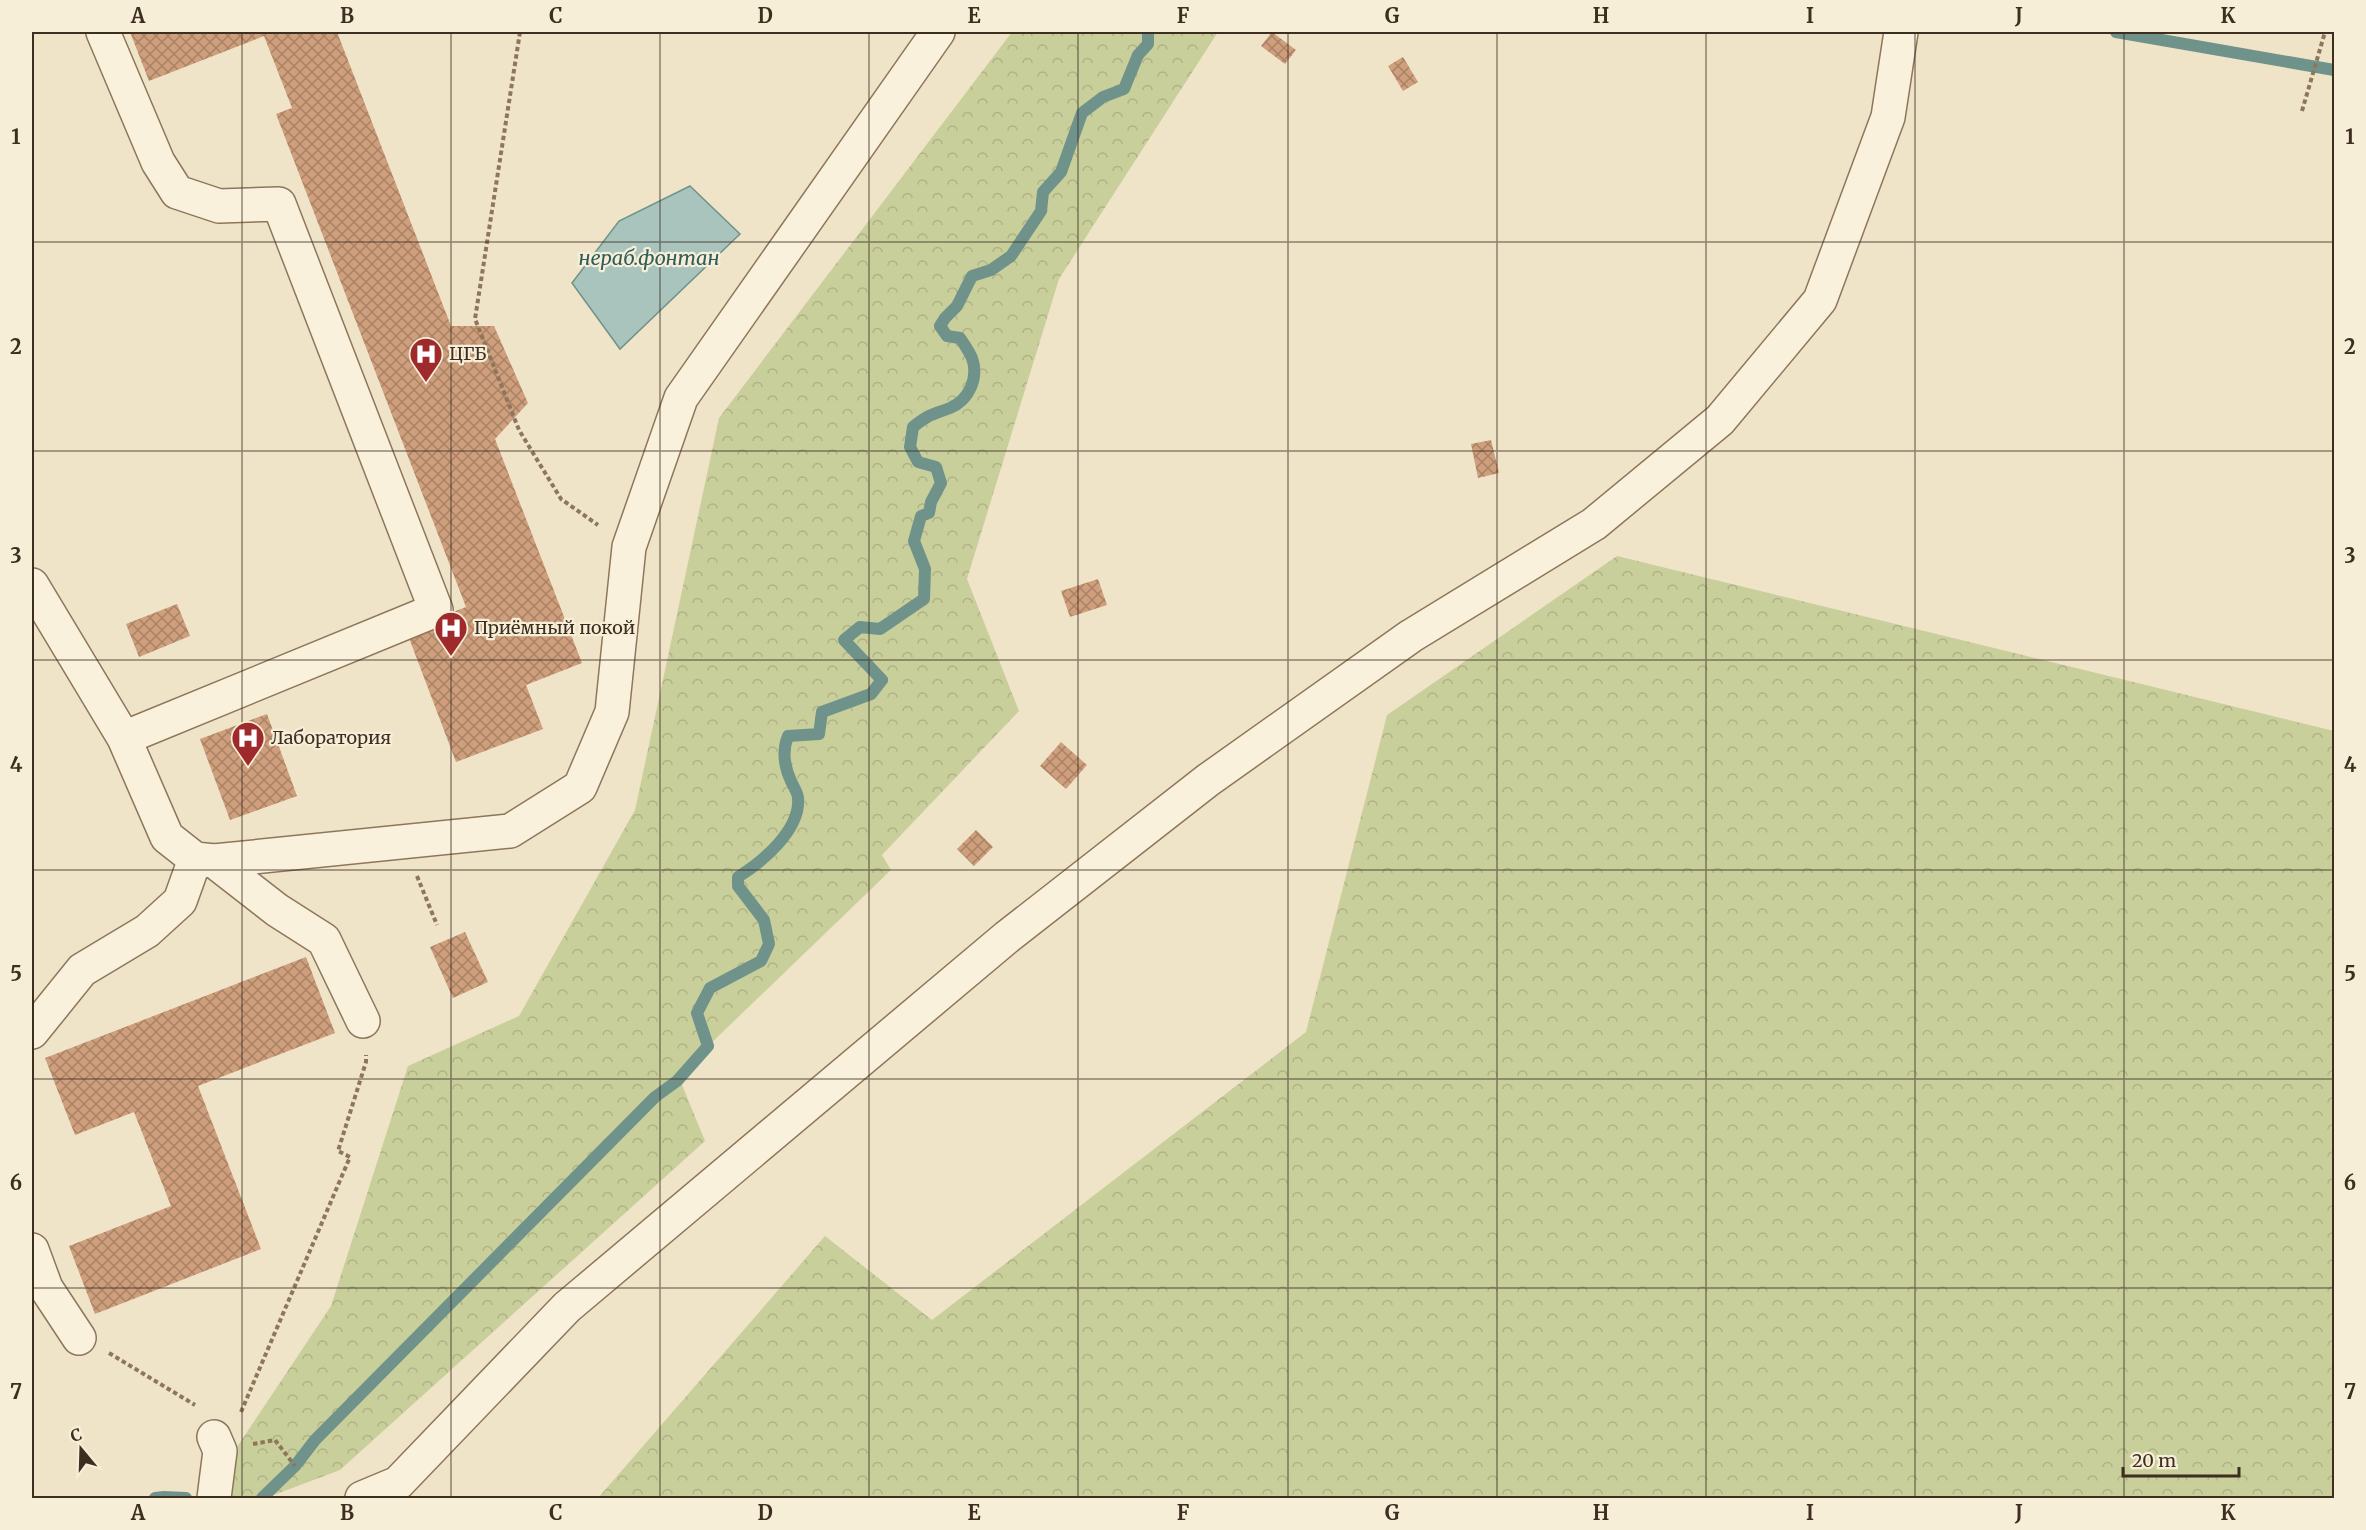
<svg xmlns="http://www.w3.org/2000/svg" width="2366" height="1530" viewBox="0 0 2366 1530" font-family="Merriweather,serif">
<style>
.forest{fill:url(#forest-crowns)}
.water{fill:#a9c4bc;stroke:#6f938a;stroke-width:1.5}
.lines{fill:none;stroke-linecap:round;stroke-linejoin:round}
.stream{stroke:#6f938a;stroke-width:12}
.building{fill:url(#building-cross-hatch)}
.minor-casing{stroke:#8d765c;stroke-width:36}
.path{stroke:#8d765c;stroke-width:4;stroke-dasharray:4.5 3;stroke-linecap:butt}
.minor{stroke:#faf1dc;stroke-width:33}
.grid{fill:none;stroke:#3d2e20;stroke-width:1.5;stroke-opacity:0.55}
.labels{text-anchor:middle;stroke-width:4.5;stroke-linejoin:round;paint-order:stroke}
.poi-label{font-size:18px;fill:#3d2e20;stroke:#f7eed8;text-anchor:start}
.water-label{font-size:20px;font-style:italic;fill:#2f5d5a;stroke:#f7eed8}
.neatline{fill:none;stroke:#3d2e20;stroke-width:2}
.grid-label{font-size:20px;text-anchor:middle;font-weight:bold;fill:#3d2e20}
</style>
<defs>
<pattern id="forest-crowns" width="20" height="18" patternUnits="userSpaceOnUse" patternTransform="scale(1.5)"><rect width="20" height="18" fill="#c9cf9b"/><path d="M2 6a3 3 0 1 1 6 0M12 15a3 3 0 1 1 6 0" fill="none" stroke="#aeb285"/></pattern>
<pattern id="building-cross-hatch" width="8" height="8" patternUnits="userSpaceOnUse" patternTransform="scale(1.5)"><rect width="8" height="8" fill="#cf9f7d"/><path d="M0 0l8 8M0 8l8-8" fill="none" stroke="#a98266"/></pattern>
</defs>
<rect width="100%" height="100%" fill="#f0e4c8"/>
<path class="forest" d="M1012,32H1218L1059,279L967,579L1019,711L882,855L891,870L678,1075L705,1141L340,1470L266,1498H203L331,1306L408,1066L519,1016L635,810L719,418Z
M1617,556L2334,731V1498H598L825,1236L932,1320L1306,1032L1387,715Z"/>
<path class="water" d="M690,186L740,234L620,349L572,283L619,221Z"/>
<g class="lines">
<path class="stream" d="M2116,32L2334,70
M155,1498L164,1497L186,1498
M262,1498L295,1466L315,1440L655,1097L677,1081L708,1046L697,1013L710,988L761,961L769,944L764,920L738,886V877C762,862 801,830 798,798C798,793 793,786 791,781C784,766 782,751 788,736L819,734L822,712L871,694L882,680L844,640L860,627L880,629L924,599L925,569L914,541L921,516L929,513L931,502L941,483L936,467L918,462L910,447L913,427C929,414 932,415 950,408C969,400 979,378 972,358C969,351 964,344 960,338L947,336L940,326L945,318L957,306L972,276L991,270L1011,256L1041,211L1043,192L1061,172L1082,113L1103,97L1124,89L1138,55L1148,44V32"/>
</g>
<path class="building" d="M130,32H337L451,326H494L528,403L495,439L582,663L526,685L543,729L456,762L406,630L466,607L276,114L292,108L264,36L149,81Z
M1272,32L1296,50L1285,64L1261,46Z
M1403,57L1418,82L1403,91L1388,66Z
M1491,440L1499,473L1478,478L1471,444Z
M1098,579L1107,605L1070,617L1061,591Z
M177,604L190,636L139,657L126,624Z
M267,714L297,796L230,820L200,739Z
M1061,742L1087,765L1066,789L1040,766Z
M976,830L993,847L974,866L957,849Z
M465,932L488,982L453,998L430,947Z
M306,957L335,1033L198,1086L261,1249L95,1314L69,1246L171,1206L134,1112L75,1135L45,1058Z"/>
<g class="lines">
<defs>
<path id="minor" d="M103,32L158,162L177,192L219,206L279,204L436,610L124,738
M32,585L124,738L167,837L195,859L214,861
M363,1021L324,940L277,910L214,861L510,831L580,787L612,712L629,547L681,398L938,32
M32,1032L82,970L147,931L180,901L195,859
M32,1250L46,1288L79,1338
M214,1437L220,1451L214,1498
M362,1498L398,1483L567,1307L1007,937L1208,780L1411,636L1594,524L1720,420L1820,300L1888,117L1901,32"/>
</defs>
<use href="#minor" class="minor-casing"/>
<path class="path" d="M520,32L475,319L519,430L561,499L598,525
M2302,111L2325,32
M417,876L437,925
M109,1353L195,1405
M241,1412L350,1157L338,1151L366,1062V1055
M253,1444L275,1440L295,1466"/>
<use href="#minor" class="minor"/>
</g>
<path class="grid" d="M242,32V1498M451,32V1498M660,32V1498M869,32V1498M1078,32V1498M1288,32V1498M1497,32V1498M1706,32V1498M1915,32V1498M2124,32V1498M32,242H2334M32,451H2334M32,660H2334M32,870H2334M32,1079H2334M32,1288H2334"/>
<defs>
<symbol id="hospital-pin" viewBox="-11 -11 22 30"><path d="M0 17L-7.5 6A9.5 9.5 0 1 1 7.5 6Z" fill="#9e2a2b" stroke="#f7eed8"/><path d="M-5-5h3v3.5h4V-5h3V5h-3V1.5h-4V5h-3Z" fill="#fff"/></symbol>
</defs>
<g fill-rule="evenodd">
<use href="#hospital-pin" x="407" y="335" width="38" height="52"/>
<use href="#hospital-pin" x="432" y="609" width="38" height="52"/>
<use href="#hospital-pin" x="229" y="719" width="38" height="52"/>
</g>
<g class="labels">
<g class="poi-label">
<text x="449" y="360">ЦГБ</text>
<text x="474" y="634">Приёмный покой</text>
<text x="271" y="744">Лаборатория</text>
</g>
<g class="water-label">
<text x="649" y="265">нераб.фонтан</text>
</g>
</g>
<rect width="2366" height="1530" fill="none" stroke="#f7eed8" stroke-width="66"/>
<g transform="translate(81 1449) rotate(341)" stroke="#f7eed8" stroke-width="4.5" paint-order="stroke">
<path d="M0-4.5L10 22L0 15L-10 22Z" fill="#3d2e20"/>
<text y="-9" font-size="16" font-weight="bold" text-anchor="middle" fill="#3d2e20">С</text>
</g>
<path d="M2123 1467v9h116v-9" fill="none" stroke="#3d2e20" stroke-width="3"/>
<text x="2132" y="1467" font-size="18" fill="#3d2e20" stroke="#f7eed8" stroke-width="4.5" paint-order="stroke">20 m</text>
<rect x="33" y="33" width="2300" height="1464" class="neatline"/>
<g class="grid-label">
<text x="138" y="23">A</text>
<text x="347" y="23">B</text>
<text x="556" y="23">C</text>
<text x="765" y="23">D</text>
<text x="974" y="23">E</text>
<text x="1183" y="23">F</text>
<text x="1392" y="23">G</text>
<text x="1601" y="23">H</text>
<text x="1810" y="23">I</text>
<text x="2019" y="23">J</text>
<text x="2228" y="23">K</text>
<text x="16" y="144">1</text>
<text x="2350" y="144">1</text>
<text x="16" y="354">2</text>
<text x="2350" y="354">2</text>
<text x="16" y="563">3</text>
<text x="2350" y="563">3</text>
<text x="16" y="772">4</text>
<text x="2350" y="772">4</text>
<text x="16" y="981">5</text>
<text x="2350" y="981">5</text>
<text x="16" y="1190">6</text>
<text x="2350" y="1190">6</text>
<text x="16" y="1399">7</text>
<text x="2350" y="1399">7</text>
<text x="138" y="1520">A</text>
<text x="347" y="1520">B</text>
<text x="556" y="1520">C</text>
<text x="765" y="1520">D</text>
<text x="974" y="1520">E</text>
<text x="1183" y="1520">F</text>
<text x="1392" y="1520">G</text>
<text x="1601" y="1520">H</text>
<text x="1810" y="1520">I</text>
<text x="2019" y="1520">J</text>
<text x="2228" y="1520">K</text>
</g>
</svg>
